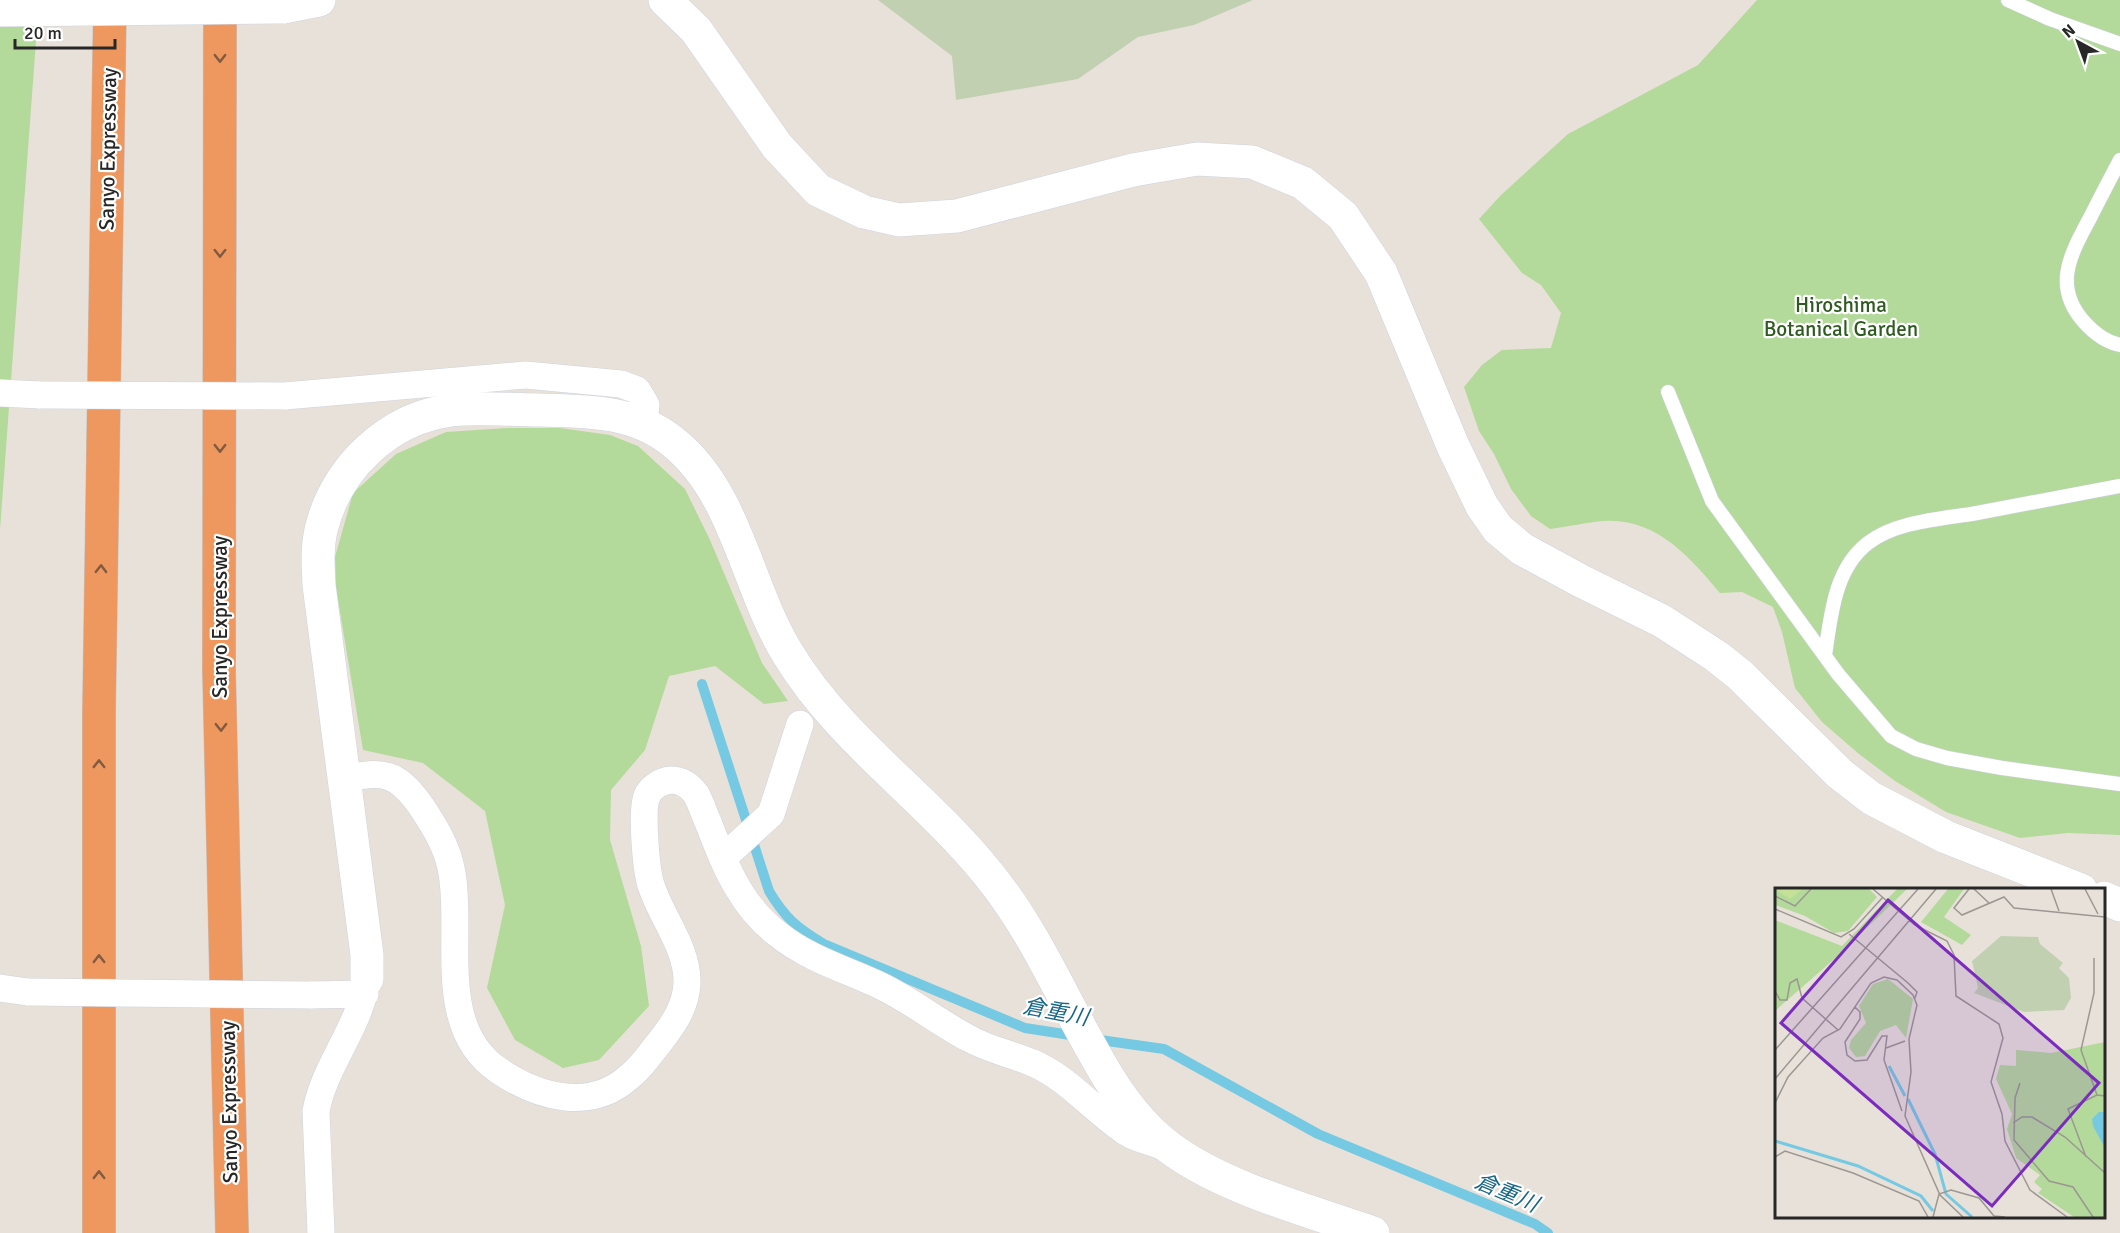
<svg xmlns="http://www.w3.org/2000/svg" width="2120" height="1233" viewBox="0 0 2120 1233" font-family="Signika,'Noto Sans JP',sans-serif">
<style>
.green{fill:#b3da9a}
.cemetery{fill:#c2d0b2}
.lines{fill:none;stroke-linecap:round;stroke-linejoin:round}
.stream{stroke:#75c9e2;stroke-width:10}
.service-casing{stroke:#cfd3df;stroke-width:15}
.minor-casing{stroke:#cfd3df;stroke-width:28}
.tertiary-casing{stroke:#cfd3df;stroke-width:34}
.motorway-casing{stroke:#c3c3c3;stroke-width:34}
.service{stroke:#fff;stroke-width:14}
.minor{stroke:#fff;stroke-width:27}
.tertiary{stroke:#fff;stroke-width:33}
.motorway{stroke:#ee985f;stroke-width:33}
.minor-bridge-casing{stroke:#cfd3df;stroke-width:28;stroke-linecap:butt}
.tertiary-bridge-casing{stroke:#cfd3df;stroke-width:34;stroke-linecap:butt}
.minor-bridge{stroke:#fff;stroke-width:27}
.tertiary-bridge{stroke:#fff;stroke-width:33}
.oneway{stroke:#815a40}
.labels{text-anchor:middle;stroke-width:4.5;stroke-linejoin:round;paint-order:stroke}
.street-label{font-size:21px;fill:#272727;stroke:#fff}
.park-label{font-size:21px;fill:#2e5b1f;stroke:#fff}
.water-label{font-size:22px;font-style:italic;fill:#196689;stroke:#fff}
.inset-river{fill:none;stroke:#75c9e2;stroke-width:3}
.inset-road{fill:none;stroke:#9b9792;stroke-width:1.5}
.view{fill:#7b2cbf;fill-opacity:0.15;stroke:#7b2cbf;stroke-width:3}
.inset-edge{fill:none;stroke:#272727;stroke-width:3}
</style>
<rect width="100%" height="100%" fill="#e8e1d9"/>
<path class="green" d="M0,0H39L0,530Z
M1757,0H2120V835L2068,833L2020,838L1946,812L1895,781L1859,754L1822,722L1795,688L1782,632L1773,607L1742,592L1720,593C1689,557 1657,518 1604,521C1586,522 1568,527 1550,529L1531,516L1511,489L1494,454L1479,431L1464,387L1482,365L1502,350L1551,348L1561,313L1541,285L1522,273L1479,219L1501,195L1568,134L1698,65Z
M507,428H560L610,435L638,446L685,489L710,540L762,663L788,701L764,704L715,666L669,676L645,750L611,790L610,840L641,946L649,1006L599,1060L563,1068L515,1040L487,988L505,905L485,811L423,763L363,750L336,588L335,557L353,493L396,454L446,432Z"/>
<path class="cemetery" d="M878,0H1253L1194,25L1138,37L1078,79L956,100L952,56Z"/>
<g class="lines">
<path class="stream" d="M702,684L769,891C785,918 797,928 824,944L1025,1028L1077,1036
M1093,1039L1164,1049L1318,1134L1535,1224L1548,1233"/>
<defs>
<path id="service" d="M2008,0L2050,19L2120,44
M2120,160C2110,179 2100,198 2090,218C2070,255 2052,287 2085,323C2095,334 2106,342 2120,345
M1668,392L1712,501L1838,674L1891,736L1916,749L1947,758L2002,768L2120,784
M1825,655C1831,616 1834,569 1868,543C1897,521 1942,519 1977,513C2024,504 2072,495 2120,486"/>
<path id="minor" d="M0,393L40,395
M285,396L526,375L621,384L637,390L646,405L644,422
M344,779C383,770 397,772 421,806C435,827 448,848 452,873C463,937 435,1027 498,1070C537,1097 590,1112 629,1077C641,1068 649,1055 659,1043C673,1025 686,1007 687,983C688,948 661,917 651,885C646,870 641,809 647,796C651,787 661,781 671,780C682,780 690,786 696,794C701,803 704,813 708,822C717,845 726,869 739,890C749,907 763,923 779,935C809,959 845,969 879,985C911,1000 939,1023 970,1039C990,1050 1012,1054 1033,1063C1069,1079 1091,1108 1123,1130C1134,1139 1151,1141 1164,1147
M723,858L771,814L800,724
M0,988L28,992
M310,995L365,994
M321,1233L316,1111C325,1064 360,1027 367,979"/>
<path id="tertiary" d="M665,0L696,30L777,146L818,190L864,212L899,220L957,216L1133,170L1197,159L1252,162L1303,183L1343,216L1381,273L1453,446L1482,506L1498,529L1522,549L1581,581L1662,621L1716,656L1740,675L1840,774L1871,798L1946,837L2081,890
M283,7L319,0
M2104,898L2120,905
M367,979V955L319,585C318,566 317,548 321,530C336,468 388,418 452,410C481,407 510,410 539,410C586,411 634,410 673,442C737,493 746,586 788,654C840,740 927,797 989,875C1024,918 1048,967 1074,1016C1101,1067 1128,1120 1177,1153C1231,1190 1310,1211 1373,1233"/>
<path id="motorway" d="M220,0L219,670L232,1233
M99,1233V713L110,0"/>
</defs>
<use href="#service" class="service-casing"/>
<use href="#minor" class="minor-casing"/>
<use href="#tertiary" class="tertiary-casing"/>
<use href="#motorway" class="motorway-casing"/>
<use href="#service" class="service"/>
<use href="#minor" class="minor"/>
<use href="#tertiary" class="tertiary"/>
<use href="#motorway" class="motorway"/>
<defs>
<path id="minor-bridge" d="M40,395L285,396
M28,992L310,995"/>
<path id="tertiary-bridge" d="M0,10L283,7"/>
</defs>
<use href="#minor-bridge" class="minor-bridge-casing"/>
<use href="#tertiary-bridge" class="tertiary-bridge-casing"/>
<use href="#minor-bridge" class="minor-bridge"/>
<use href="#tertiary-bridge" class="tertiary-bridge"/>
</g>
<defs><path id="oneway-chevron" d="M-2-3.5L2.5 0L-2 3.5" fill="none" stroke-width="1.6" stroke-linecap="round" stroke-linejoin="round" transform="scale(1.5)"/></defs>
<g class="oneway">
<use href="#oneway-chevron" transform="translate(220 58) rotate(90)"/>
<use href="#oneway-chevron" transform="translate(220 253) rotate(90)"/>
<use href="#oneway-chevron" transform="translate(220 448) rotate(90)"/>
<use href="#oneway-chevron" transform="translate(101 569) rotate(-89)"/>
<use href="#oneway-chevron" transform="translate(221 727) rotate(89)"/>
<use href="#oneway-chevron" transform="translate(99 764) rotate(-90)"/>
<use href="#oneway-chevron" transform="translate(99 959) rotate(-90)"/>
<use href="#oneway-chevron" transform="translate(99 1175) rotate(-90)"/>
</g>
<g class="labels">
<g class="street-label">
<text transform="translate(108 149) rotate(-89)" y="7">Sanyo Expressway</text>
<text transform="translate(220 617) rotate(-90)" y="7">Sanyo Expressway</text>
<text transform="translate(229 1102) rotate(-91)" y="7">Sanyo Expressway</text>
</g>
<g class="park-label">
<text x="1841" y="312">Hiroshima<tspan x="1841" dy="24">Botanical Garden</tspan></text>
</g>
<g class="water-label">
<text transform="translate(1056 1011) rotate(11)" y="8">倉重川</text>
<text transform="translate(1507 1192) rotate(23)" y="8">倉重川</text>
</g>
</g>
<g transform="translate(1775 888)">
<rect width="330" height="330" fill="#e8e1d9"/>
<path d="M0,1H94L102,9L73,43L59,45L30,28L0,17ZM122,1H132L65,66L0,123V32L67,58ZM173,1H189L169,29L196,47L187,57L146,34ZM113,91L138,111L131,150L121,137L105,143L90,168L81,169L74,160L76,152L91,135L84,118L98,96ZM330,154V329H299L263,305L267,301L259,294L265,287L241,270L232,241L237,226L221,191L225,177L241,178V162L276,165Z" fill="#b3da9a"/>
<path d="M226,48L263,49L265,56L288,75L284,80L294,90L296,110L289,122L249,124L199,105L203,100L197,73Z" fill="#c2d0b2"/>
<path d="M0,1H28L15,11Z" fill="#c4e197"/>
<path d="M324,224H330V260L318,238L317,231Z" fill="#75c9e2"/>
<path class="inset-river" d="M114,178L130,208M133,211L160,266L171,306L197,329M0,253L83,278L146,308L158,323"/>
<path class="inset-road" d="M98,1L140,37L172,53L179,67L181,108L224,136L228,150L216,194L227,226L230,253L255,302L292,329M194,1L179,20L187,27L229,9L239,20L330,29M199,1L214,15M276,1L284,23M310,1L323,26M0,8L20,18L36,1M0,21L66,49L79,41L108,9M74,46L133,95L142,104L140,110M319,70V105L306,162L322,207M0,103L5,112H12L15,95L22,91L27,110L63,142M80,119L85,124V131L70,154L72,167L80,173L92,172L107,148H112L109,172L127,223M111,160L130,153M0,162L143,1M0,191L161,1M245,195L240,210L239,252L274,293L298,299L318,329M0,215L13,189L48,150L65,141L96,95L109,89L122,92L138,107L142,117L134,151L136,184L130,228L165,307L188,329M238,235L247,229H257L290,249L330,285M0,269L10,263L78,285L144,313L153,329M311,269L293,221L322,207L330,208M158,329L164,306L176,302L204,310L219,328L230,329"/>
<path class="view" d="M113,12L324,195L217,318L6,135Z"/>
<rect width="330" height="330" class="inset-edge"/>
</g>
<g transform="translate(2078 42) rotate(319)" stroke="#ffffff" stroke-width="4.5" paint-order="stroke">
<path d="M0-4.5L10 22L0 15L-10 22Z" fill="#272727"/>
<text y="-9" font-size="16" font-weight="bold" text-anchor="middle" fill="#272727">N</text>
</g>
<path d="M15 39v9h100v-9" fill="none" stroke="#272727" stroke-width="3"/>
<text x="24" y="39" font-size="18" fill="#272727" stroke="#ffffff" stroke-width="4.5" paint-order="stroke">20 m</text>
</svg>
